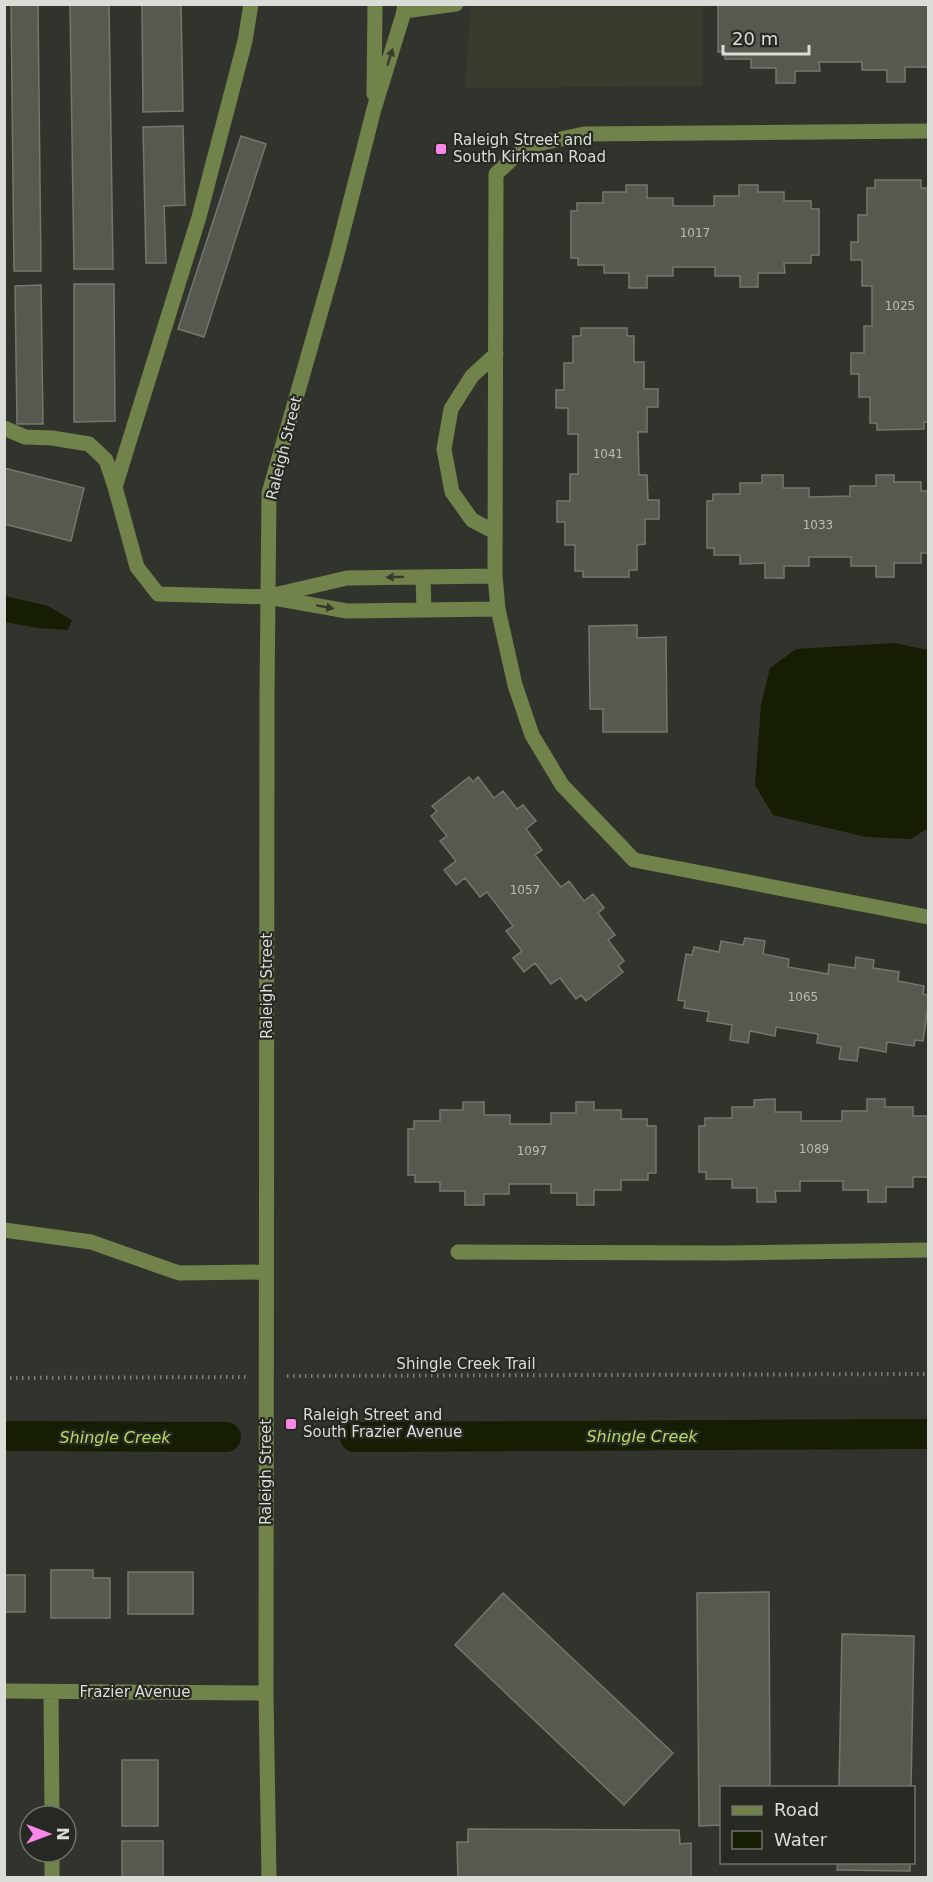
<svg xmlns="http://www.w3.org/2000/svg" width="933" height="1882" viewBox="0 0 933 1882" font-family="'DejaVu Sans',sans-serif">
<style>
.built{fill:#373c2e}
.water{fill:#151d02}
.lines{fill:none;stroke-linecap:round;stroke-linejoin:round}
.canal{stroke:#151d02;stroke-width:30}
.building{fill:#565950;stroke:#73776d;stroke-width:1.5}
.path{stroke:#7d7f79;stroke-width:4;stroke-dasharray:1.5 4.5;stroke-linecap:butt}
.minor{stroke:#71834b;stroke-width:15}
.oneway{fill:#363c2a}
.poi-dot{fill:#fa87e7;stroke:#272a22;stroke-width:2}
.labels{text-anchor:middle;stroke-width:4.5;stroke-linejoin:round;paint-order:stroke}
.number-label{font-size:12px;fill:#b9bbb5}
.poi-label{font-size:15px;fill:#dadcd7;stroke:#272a22;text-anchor:start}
.street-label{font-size:15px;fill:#dadcd7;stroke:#272a22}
.water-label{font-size:16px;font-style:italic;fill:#b6da62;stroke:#272a22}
</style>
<rect width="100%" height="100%" fill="#31342c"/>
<path class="built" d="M471,5H703V86L465,88Z"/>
<path class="water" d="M5,596L48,606L72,620L68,630L37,628L5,622Z
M895,643L928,650V828L911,839L866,837L773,815L755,785L761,705L770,668L796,649Z"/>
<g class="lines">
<path class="canal" d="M4,1436L226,1437
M355,1437L928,1434"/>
</g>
<path class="building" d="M11,4H38L41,271H14Z
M70,4H109L113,269H74Z
M142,4H181L183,111L143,112Z
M724,4H928V67H905V82H887V70H862V62H819L820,71H795V83H776V68H751V59H725V52H718V6Z
M183,126L185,205L164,206L166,263H146L143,127Z
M241,136L266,144L204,337L178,329Z
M875,180H921V188H928V422H924V429L877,430V423H870V397H859V374H851V353H864V326H872V286H862V260H851V242H858V215H867V188H875Z
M626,185H647V198H673V206H714V196H739V185H758V192H784V201H811V209H819V255H811V263H784L785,273H758V287H740V276H715V267H673V276H647V288H629V273H604V265H578V258H571V211H577V203H603V192H626Z
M74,284H114L115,421L74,422Z
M41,285L43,424H17L15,286Z
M581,328H627V336H634V362H644V389H658V407H647V432H638L639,475H647L648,500H659V519H645V544L637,545V570H629V577H583V571H575V545H565V522H557V501H570V474H578V434H568V408H556V390H564V363H573V336H581Z
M4,468L84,488L71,541L4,524Z
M762,475H783V488H809V497L850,496V486H876V475H894V482H921V491H928V553H921V563H894V577H876V566H851V557H809V566H784V578H765V563L740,564V555H714V548H707V501H713V494H740V483H762Z
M637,625V638L666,637L667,732H603V709H590L589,626Z
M469,777L473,782L478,777L494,798L503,791L517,809L523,805L536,821L526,829L542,850L535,855L561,887L569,881L584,901L593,894L604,908L598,913L615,935L608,940L624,961L618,966L623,972L586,1001L581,995L576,999L560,978L551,984L535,963L524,972L513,958L522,951L506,931L513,926L487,892L480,897L465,878L456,885L444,870L456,861L440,841L447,836L431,816L437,811L432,806Z
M745,938L765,941L763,954L789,959L788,967L828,974L829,964L855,968L856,957L874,960L873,968L899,972L898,981L924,986L923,994L928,995V1007L923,1041L915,1040L914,1046L887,1042L886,1052L859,1047L857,1061L839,1059L841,1047L817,1043L818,1034L776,1027L775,1036L750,1031L748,1043L730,1040L732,1025L707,1021L709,1012L684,1008L685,1001L678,1000L686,954L692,955L694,947L719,952L721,941L743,945Z
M775,1099V1112H801V1121H842V1111H867V1099H885V1107H913V1116H928V1177H913V1187H886V1202H868V1190H843V1181H800V1191H775L776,1202H757V1188H732V1179H706V1172H699V1126H705V1118H732V1107H754V1100Z
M463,1102H484V1115H510V1124H551V1113H576V1102H594V1110H621V1119H647V1126H656V1173H648V1180H621V1190H594V1205H577V1193H551V1184H509V1194H484V1205H465V1191H440V1182H415V1175H408V1129H414V1121H440V1110H463Z
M51,1570H93V1578H110V1618H51Z
M128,1572H193V1614H128Z
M4,1575H25V1612H4Z
M769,1592L770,1788H722V1825L699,1826L697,1593Z
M503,1593L673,1753L624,1805L455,1645Z
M842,1634L914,1636L911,1788H839Z
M122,1760H158V1826H122Z
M468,1829L679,1830L680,1844L691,1843V1878H458L457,1842H468Z
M122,1841H163V1878H122Z
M838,1862H910V1871L837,1870Z"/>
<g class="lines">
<path class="path" d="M287,1376L928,1374
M4,1378L247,1377"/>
<path class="minor" d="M404,11L456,4
M374,94L375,4
M928,131L584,134L533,145L515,156L496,174L495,576L498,609L515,685L532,735L562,785L634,860L928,917
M4,428L25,437L52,438L89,444L106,460L115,487L137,567L158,594L268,597L347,611L498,609
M115,487L199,217L245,41L251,4
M495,532L472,520L452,492L444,449L451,409L472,376L496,354
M423,577L424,610
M274,595L347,578L495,576
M4,1230L91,1242L179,1273L266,1272
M458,1252L726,1253L928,1250
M4,1691L266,1693
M51,1692L52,1816
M52,1852V1878
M269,1878L266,1693L267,695L269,493L336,258L374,109L403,15L405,4"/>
</g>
<defs><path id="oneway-solid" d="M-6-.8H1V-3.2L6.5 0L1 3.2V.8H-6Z" transform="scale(1.5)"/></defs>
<g class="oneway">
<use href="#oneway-solid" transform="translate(390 57) rotate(-73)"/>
<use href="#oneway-solid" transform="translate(395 577) rotate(179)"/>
<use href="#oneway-solid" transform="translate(325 607) rotate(10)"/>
</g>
<g class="poi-dot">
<rect x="435" y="143" width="12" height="12" rx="3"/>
<rect x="285" y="1418" width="12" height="12" rx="3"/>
</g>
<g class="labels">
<g class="number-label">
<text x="695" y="237">1017</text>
<text x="900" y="310">1025</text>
<text x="608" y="458">1041</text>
<text x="818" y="529">1033</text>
<text x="525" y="894">1057</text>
<text x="803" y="1001">1065</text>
<text x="814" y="1153">1089</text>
<text x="532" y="1155">1097</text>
</g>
<g class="poi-label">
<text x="453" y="145">Raleigh Street and<tspan x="453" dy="17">South Kirkman Road</tspan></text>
<text x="303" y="1420">Raleigh Street and<tspan x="303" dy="17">South Frazier Avenue</tspan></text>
</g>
<g class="street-label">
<text transform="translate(284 448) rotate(-76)" y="5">Raleigh Street</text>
<text transform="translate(267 986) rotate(-90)" y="5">Raleigh Street</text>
<text x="466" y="1369">Shingle Creek Trail</text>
<text transform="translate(266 1472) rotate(-90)" y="5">Raleigh Street</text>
<text x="135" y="1697">Frazier Avenue</text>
</g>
<g class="water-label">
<text x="642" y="1442">Shingle Creek</text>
<text x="115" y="1443">Shingle Creek</text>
</g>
</g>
<rect width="933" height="1882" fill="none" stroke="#dadcd7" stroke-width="12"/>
<rect x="720" y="1786" width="195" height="78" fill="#272a22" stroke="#6f716a" stroke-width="1.5"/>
<rect x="732" y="1806" width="30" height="9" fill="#71834b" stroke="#6f716a" stroke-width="1.5"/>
<text x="774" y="1816" font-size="18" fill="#dadcd7">Road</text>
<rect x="732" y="1831" width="30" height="18" fill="#151d02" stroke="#6f716a" stroke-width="1.5"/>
<text x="774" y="1846" font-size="18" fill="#dadcd7">Water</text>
<g transform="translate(48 1834) rotate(90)"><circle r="28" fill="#272a22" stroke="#6f716a" stroke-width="1.5"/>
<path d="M0-4.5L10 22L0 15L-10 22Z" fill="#fa87e7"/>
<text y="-9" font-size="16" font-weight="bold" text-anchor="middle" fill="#dadcd7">N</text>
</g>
<path d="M723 45v9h86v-9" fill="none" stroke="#dadcd7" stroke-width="3"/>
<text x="732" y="45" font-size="18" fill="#dadcd7" stroke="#272a22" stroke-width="4.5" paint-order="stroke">20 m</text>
</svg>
